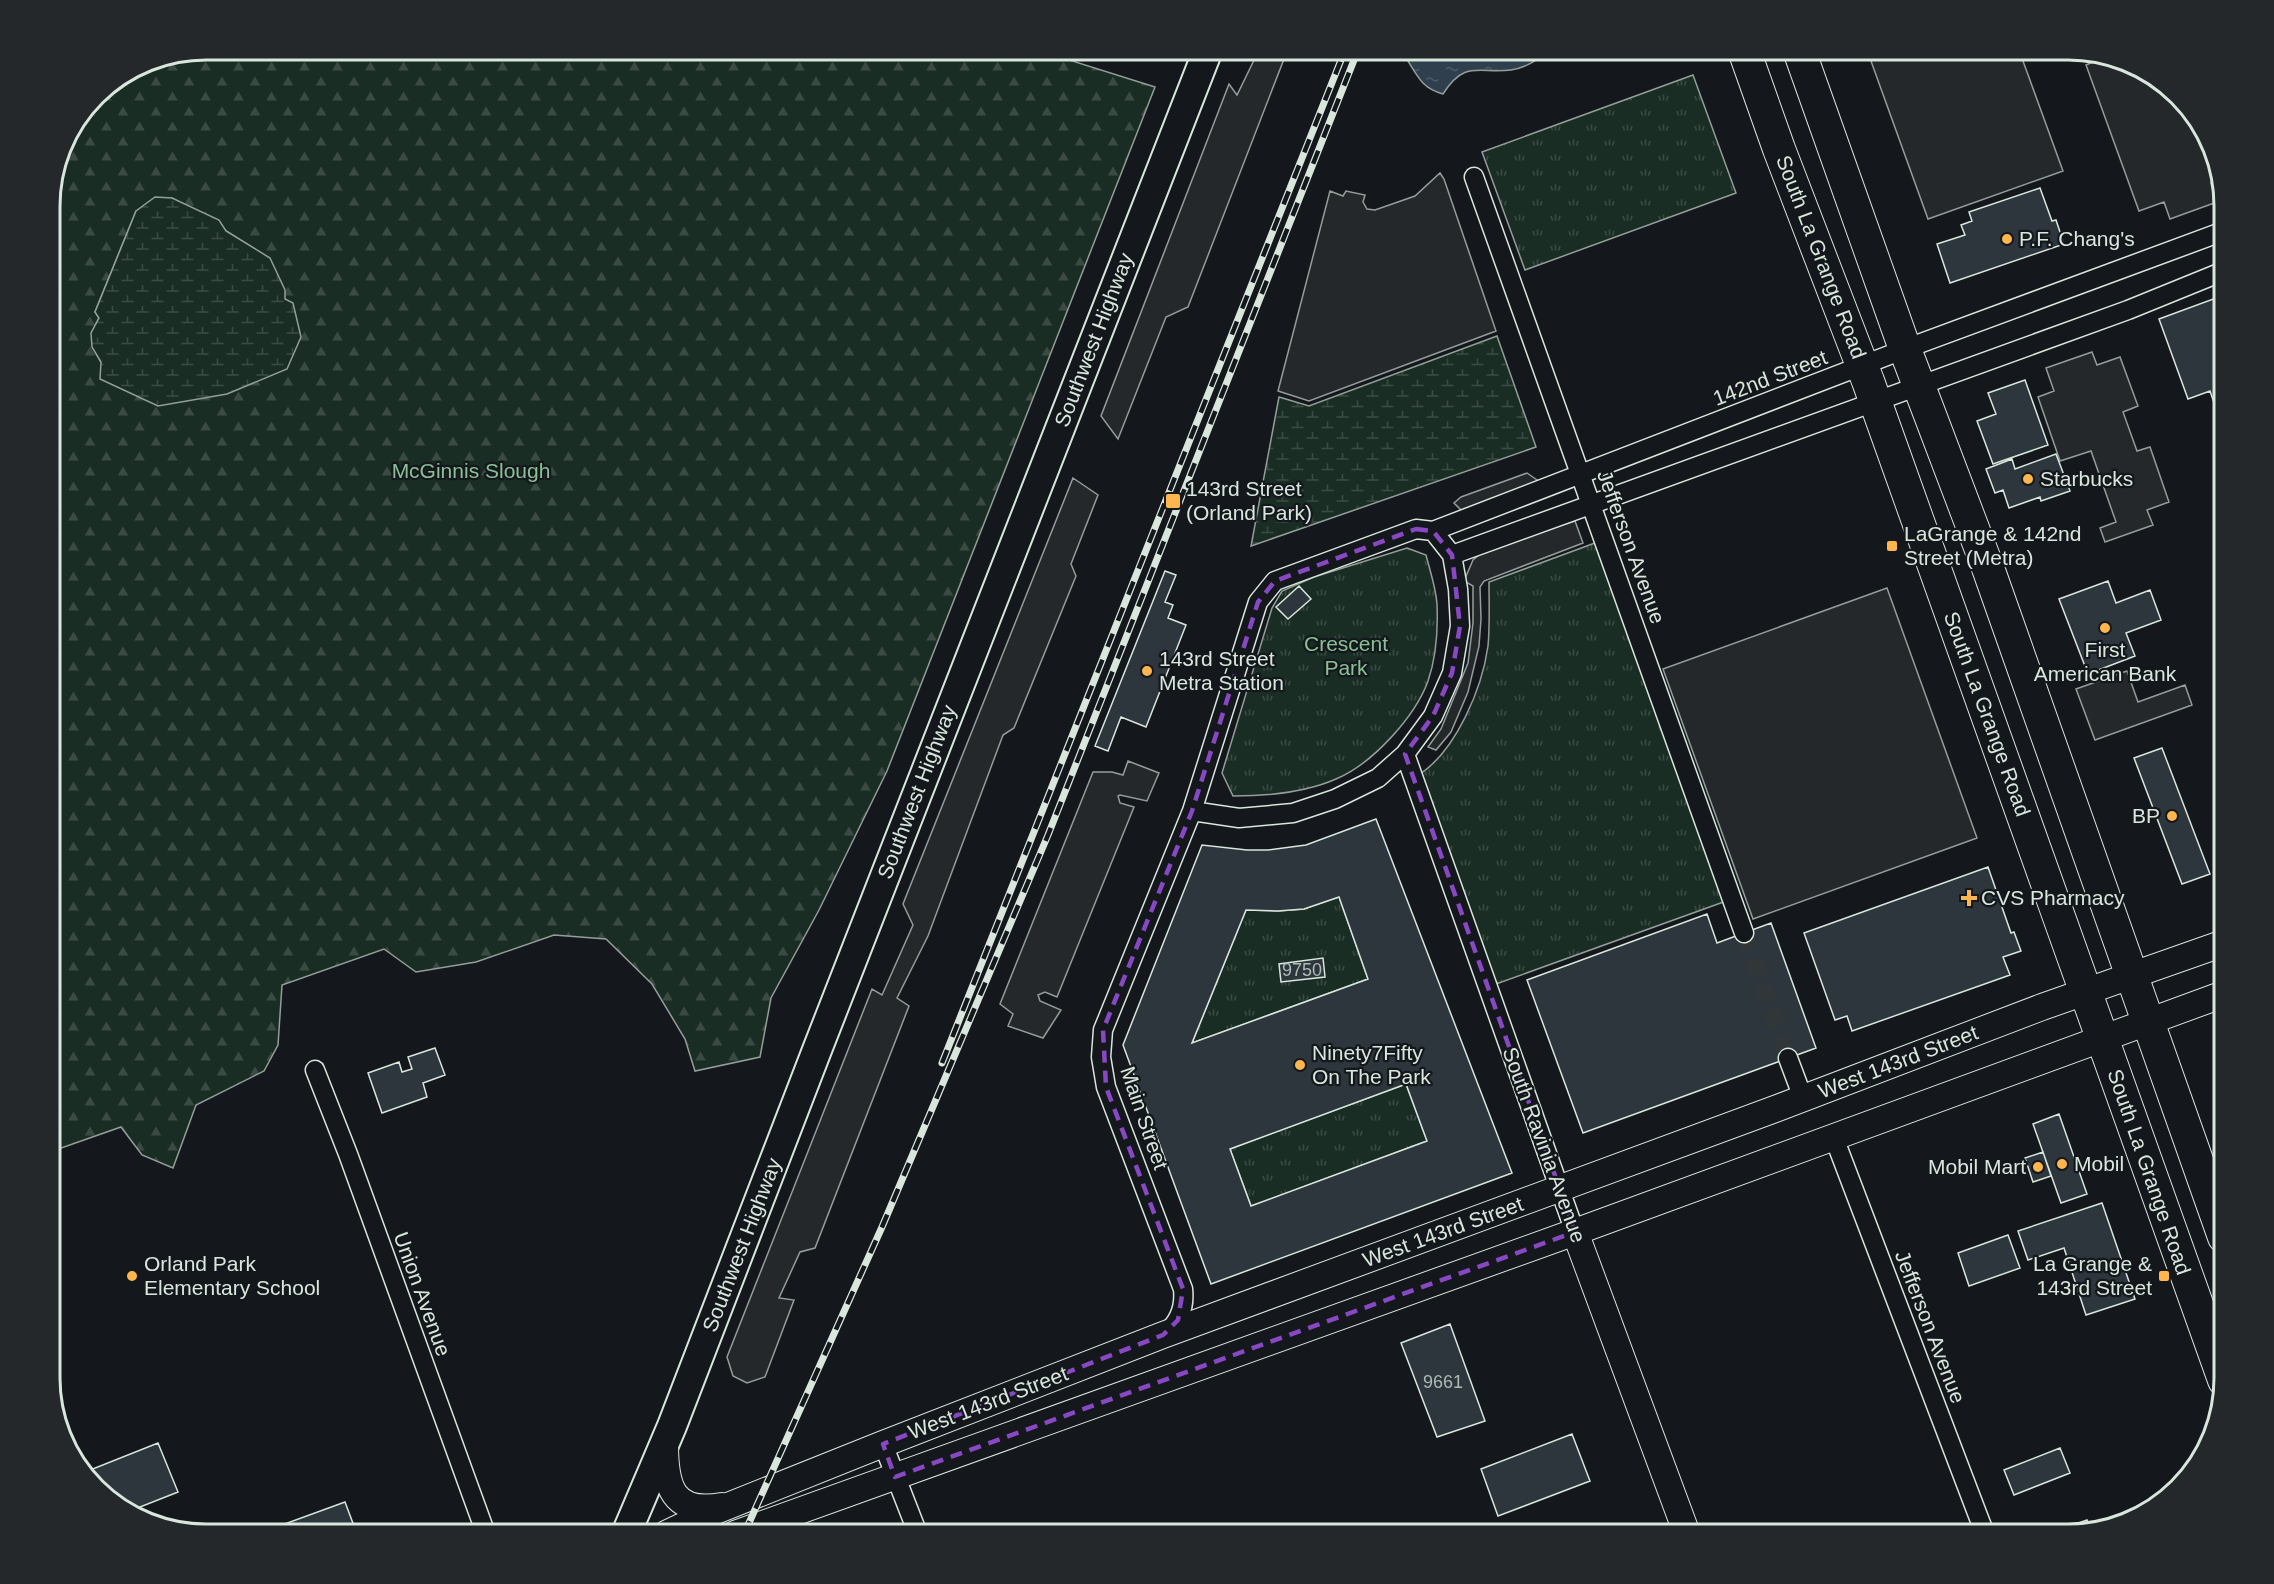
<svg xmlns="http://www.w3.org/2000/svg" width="2274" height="1584" viewBox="0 0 2274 1584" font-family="Helvetica,sans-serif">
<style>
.grass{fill:url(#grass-tufts);stroke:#939e99;stroke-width:1.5}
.forest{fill:url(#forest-firs);stroke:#939e99;stroke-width:1.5;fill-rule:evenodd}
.wetland{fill:url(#wetland-marsh);stroke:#939e99;stroke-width:1.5}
.parking{fill:#24282b;stroke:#939e99;stroke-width:1.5}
.water{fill:url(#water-ripples);stroke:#939e99;stroke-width:1.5}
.building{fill:#2c363c;stroke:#d8e6dc;stroke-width:1.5;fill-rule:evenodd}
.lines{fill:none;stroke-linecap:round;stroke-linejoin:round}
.street-tunnel{stroke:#313739;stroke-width:18;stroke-dasharray:18 9;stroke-linecap:butt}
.street-casing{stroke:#d8e6dc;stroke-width:21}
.secondary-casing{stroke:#d8e6dc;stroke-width:28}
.primary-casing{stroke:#d8e6dc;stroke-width:32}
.highway-casing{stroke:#d8e6dc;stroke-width:34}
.street{stroke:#14181c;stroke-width:18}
.secondary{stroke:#14181c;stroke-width:26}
.primary{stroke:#14181c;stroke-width:28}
.highway{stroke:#14181c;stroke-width:32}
.rail-casing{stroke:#d8e6dc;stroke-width:7}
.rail{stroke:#14181c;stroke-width:4.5;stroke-dasharray:14;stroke-linecap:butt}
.marked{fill:none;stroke:#8948c3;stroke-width:4.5;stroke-dasharray:12 8;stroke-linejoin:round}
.poi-dot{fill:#ffb74d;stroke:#14181c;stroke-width:2}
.labels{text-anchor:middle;stroke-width:4.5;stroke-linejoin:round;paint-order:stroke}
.number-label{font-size:18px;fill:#adbab4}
.poi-label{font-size:21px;fill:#d8e6dc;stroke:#14181c;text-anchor:start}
.street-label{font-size:21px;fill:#d8e6dc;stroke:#14181c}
.park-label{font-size:21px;fill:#8ac095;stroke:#14181c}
.rim{fill:none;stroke:#d8e6dc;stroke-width:3}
</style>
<defs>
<pattern id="grass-tufts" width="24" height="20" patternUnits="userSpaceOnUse" patternTransform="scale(1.5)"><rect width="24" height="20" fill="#1a2d24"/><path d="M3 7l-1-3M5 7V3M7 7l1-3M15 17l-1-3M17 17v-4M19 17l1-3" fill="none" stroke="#3b4b43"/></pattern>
<pattern id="forest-firs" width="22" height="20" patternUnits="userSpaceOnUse" patternTransform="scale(1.5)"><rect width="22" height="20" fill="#1a2d24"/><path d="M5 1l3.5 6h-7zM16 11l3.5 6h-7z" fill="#3b4b43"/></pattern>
<pattern id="wetland-marsh" width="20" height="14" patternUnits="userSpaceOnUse" patternTransform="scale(1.5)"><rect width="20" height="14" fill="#1a2d24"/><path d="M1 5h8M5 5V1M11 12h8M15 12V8" fill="none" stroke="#3b4b43"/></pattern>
<pattern id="water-ripples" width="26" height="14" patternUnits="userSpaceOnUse" patternTransform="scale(1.5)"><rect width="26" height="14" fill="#2f3f4d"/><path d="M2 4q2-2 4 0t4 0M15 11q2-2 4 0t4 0" fill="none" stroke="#4c5b66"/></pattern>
</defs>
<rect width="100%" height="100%" fill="#14181c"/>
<path class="grass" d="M1693,75L1736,193L1525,270L1482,152Z
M1603,540L1729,900L1496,984L1420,774C1456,750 1482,689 1488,646C1490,625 1489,603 1489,582Z
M1407,548L1426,555C1430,571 1436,588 1437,604C1438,628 1436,658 1428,681C1415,717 1372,764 1336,779C1304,793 1268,796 1233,796L1222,773L1272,608L1282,591L1314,577Z
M1339,897L1368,979L1192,1043L1246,910L1278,911L1304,909Z
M1406,1084L1427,1141L1251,1206L1230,1149Z"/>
<path class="forest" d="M206,50H1064L1069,60L1155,87L887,771L819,910L771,998L760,1057L695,1071L685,1039L652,984L606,939L554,935L476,962L416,972L384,949L282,985L278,1045L264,1071L196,1105L173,1168L142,1155L121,1127L50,1152V196L62,146L96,95L147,61ZM172,198L221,226L226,231L255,249L284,299L101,362C90,343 88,337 99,318L95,312L136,211Z"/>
<path class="wetland" d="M155,197L172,198L219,220L226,231L270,258L285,290V299L293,303L301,337L287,369L227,394L158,406L100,379L101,362L92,347L91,333L99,318L95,312L136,211Z
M1497,336L1536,447L1251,546L1279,397L1309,406Z"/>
<path class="parking" d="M1867,50H2019L2063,171L1928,219Z
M1257,54L1284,59L1188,307L1166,317L1118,439L1101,416L1229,84L1237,95Z
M2100,59L2155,76L2204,128L2218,180L2211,183L2217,202L2170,219L2164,202L2139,211L2086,65Z
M1440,173L1444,179L1496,331L1309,401L1278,391L1330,191L1343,196L1346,191L1365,195L1363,202L1367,209L1375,210L1415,196Z
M2092,352L2097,365L2120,357L2138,406L2123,412L2137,451L2150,447L2169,502L2147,510L2153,525L2105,542L2100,528L2116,522L2091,451L2060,461L2038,397L2054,391L2046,368Z
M1527,473L1540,482L1463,512L1454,503L1461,497Z
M1073,478L1098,495L1071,564L1076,576L1014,728L1003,735L928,936L897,998L909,1006L815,1248L800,1252L779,1298L794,1300L765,1377L747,1383L733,1376L727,1357L872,989L882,995L913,925L903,904Z
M1553,520L1562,525L1575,521L1583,543L1484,581L1480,587L1481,619L1479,646L1468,692L1451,732L1436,750L1428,747L1441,729L1468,663L1473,623V586L1464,581L1473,560L1487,548Z
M1887,588L1977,838L1753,919L1663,669Z
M2127,671L2138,702L2185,685L2192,705L2095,740L2076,689Z
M1128,761L1159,773L1147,801L1120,795L1118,796L1120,803L1134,807L1057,997L1045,992L1038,995L1040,1001L1061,1010L1043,1038L1008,1026L1013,1014L1000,1004L1093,772H1112L1123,775Z"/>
<path class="water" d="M1409,50H1548C1538,60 1525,68 1511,70C1479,74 1465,59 1443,94C1421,88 1418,76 1406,58Z"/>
<path class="building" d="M2040,188L2052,221L2056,220L2064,244L1950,283L1937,244L1965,235L1961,225L1972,221L1969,212Z
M2224,295V432L2210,391L2188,399L2159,319Z
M2025,380L2048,445L1993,464L1977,421L1996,414L1988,393Z
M2056,454L2070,491L2041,501L2040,497L2009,508L2003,490L1995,493L1986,469L2012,459L2015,469Z
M1165,571L1176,575L1165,602L1173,605L1168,618L1186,625L1146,727L1121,717L1108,751L1095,746Z
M2108,581L2116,603L2150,590L2161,620L2126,633L2135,656L2088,674L2059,599Z
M1299,586L1311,599L1288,619L1276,607Z
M2162,748L2210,874L2182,884L2134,758Z
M1376,819L1512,1173L1211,1284L1123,1045L1202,845L1247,850H1268L1306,845ZM1339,897L1368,979L1192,1043L1246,910L1278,911L1304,909ZM1406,1084L1427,1141L1251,1206L1230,1149Z
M1988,867L2011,933L2014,932L2021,951L2003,957L2010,975L1852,1031L1847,1016L1835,1020L1804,933Z
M1707,914L1717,943L1771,923L1816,1048L1583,1133L1527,980Z
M1323,958L1325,977L1281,982L1279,964Z
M2224,1045V1080L2218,1060L2221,1048Z
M435,1048L445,1075L423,1083L427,1097L382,1113L368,1073L399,1062L402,1072L412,1069L408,1057Z
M2059,1114L2087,1194L2061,1203L2033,1124Z
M2043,1152L2051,1176L2033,1182L2025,1158Z
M2102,1203L2135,1299L2086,1315L2064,1248L2028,1260L2018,1231Z
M2008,1235L2020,1268L1969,1286L1958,1253Z
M1450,1324L1485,1421L1437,1437L1401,1343Z
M1572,1434L1590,1481L1498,1516L1481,1469Z
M158,1443L178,1492L130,1511L119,1508L85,1472Z
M2060,1448L2070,1473L2014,1495L2004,1470Z
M345,1502L357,1534H261L260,1533Z
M2087,1520L2090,1529L2068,1534H2047Z
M222,1525L226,1534L201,1533Z"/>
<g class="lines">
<path class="street-tunnel" d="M1744,933L1788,1058"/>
<defs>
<path id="street" d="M1474,177L1744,933
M1433,531L1905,349L2224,231
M1452,555L2128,310L2224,271
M1405,754L1575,1232
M1788,1058L1803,1098
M315,1070L348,1154L486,1534
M1833,1135L1985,1534
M1166,1333C1179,1322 1185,1307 1183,1289L1106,1087L1101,1057L1103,1030L1192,811L1258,602L1275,581L1416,529L1433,531L1452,555L1458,589L1460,626L1452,673L1433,716L1405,754L1378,778L1335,799L1293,813L1239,818L1192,811
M883,1444L918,1534"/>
<path id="secondary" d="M1575,1232L1687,1534
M665,1444C665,1486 672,1515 722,1506
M666,1534L708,1514L883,1444L1163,1335L1775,1109L2042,1007L2224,943
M735,1534L1575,1232L2224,994"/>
<path id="primary" d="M626,1534L672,1426L817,1050L1208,50"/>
<path id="highway" d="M1744,50L1779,149L1868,381L2224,1380
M1799,50L1905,349L1988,568L2224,1237"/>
</defs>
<use href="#street" class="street-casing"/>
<use href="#secondary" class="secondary-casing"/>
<use href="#primary" class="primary-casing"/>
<use href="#highway" class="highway-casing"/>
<use href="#street" class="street"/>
<use href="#secondary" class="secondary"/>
<use href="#primary" class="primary"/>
<use href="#highway" class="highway"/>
<defs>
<path id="rail" d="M942,1063L1345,50
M744,1534L882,1227L1048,835L1358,50"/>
</defs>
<use href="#rail" class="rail-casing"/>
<use href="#rail" class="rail"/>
</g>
<path class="marked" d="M1416,529L1433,531L1452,555L1460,626L1452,673L1433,716L1405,754L1575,1232L895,1477L883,1444L1163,1335L1178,1320L1183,1289L1106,1087L1103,1030L1192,811L1258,602L1275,581Z"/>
<g class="poi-dot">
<circle cx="2007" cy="239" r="6"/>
<circle cx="2028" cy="479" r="6"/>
<rect x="1165" y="493" width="16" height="16" rx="3"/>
<rect x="1886" y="540" width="12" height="12" rx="3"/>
<circle cx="2105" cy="628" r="6"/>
<circle cx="1147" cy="671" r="6"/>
<circle cx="2172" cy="816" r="6"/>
<path d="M1966 889h6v6h6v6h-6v6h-6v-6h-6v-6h6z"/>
<circle cx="1300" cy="1065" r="6"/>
<circle cx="2062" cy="1164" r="6"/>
<circle cx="2038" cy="1167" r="6"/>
<circle cx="132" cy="1276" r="6"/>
<rect x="2158" y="1270" width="12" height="12" rx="3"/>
</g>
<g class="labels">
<g class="number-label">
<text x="1302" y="976">9750</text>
<text x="1443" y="1388">9661</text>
</g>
<g class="poi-label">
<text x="2019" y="246">P.F. Chang's</text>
<text x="2040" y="486">Starbucks</text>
<text x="1186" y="496">143rd Street<tspan x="1186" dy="24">(Orland Park)</tspan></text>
<text x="1904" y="541">LaGrange &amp; 142nd<tspan x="1904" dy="24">Street (Metra)</tspan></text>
<text x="2105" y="657" text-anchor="middle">First<tspan x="2105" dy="24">American Bank</tspan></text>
<text x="1159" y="666">143rd Street<tspan x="1159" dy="24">Metra Station</tspan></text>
<text x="2160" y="823" text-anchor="end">BP</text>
<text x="1981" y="905">CVS Pharmacy</text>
<text x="1312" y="1060">Ninety7Fifty<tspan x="1312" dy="24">On The Park</tspan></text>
<text x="2074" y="1171">Mobil</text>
<text x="2026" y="1174" text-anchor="end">Mobil Mart</text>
<text x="144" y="1271">Orland Park<tspan x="144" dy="24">Elementary School</tspan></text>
<text x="2152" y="1271" text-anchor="end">La Grange &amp;<tspan x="2152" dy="24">143rd Street</tspan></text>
</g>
<g class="street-label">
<text transform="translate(1821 257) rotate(69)" y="7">South La Grange Road</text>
<text transform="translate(1094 340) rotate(-69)" y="7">Southwest Highway</text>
<text transform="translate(1770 378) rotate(-21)" y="7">142nd Street</text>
<text transform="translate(1631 547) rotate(70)" y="7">Jefferson Avenue</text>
<text transform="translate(1987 714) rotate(70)" y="7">South La Grange Road</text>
<text transform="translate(917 792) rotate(-69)" y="7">Southwest Highway</text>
<text transform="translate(1898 1062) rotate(-21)" y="7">West 143rd Street</text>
<text transform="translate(1144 1118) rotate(71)" y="7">Main Street</text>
<text transform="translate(1544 1145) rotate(70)" y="7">South Ravinia Avenue</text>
<text transform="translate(2149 1172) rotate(71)" y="7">South La Grange Road</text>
<text transform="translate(1443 1232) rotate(-20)" y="7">West 143rd Street</text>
<text transform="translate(742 1245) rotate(-69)" y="7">Southwest Highway</text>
<text transform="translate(422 1294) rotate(70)" y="7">Union Avenue</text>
<text transform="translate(1930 1327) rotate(69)" y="7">Jefferson Avenue</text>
<text transform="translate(988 1403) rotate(-21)" y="7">West 143rd Street</text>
</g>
<g class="park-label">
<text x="471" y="478">McGinnis Slough</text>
<text x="1346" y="651">Crescent<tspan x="1346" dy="24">Park</tspan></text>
</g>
</g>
<path d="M0 0H2274V1584H0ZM206 60H2068A146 146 0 0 1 2214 206V1378A146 146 0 0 1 2068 1524H206A146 146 0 0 1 60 1378V206A146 146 0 0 1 206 60Z" fill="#24282b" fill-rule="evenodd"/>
<path class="rim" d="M206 60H2068A146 146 0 0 1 2214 206V1378A146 146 0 0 1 2068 1524H206A146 146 0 0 1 60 1378V206A146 146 0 0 1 206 60Z"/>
</svg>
